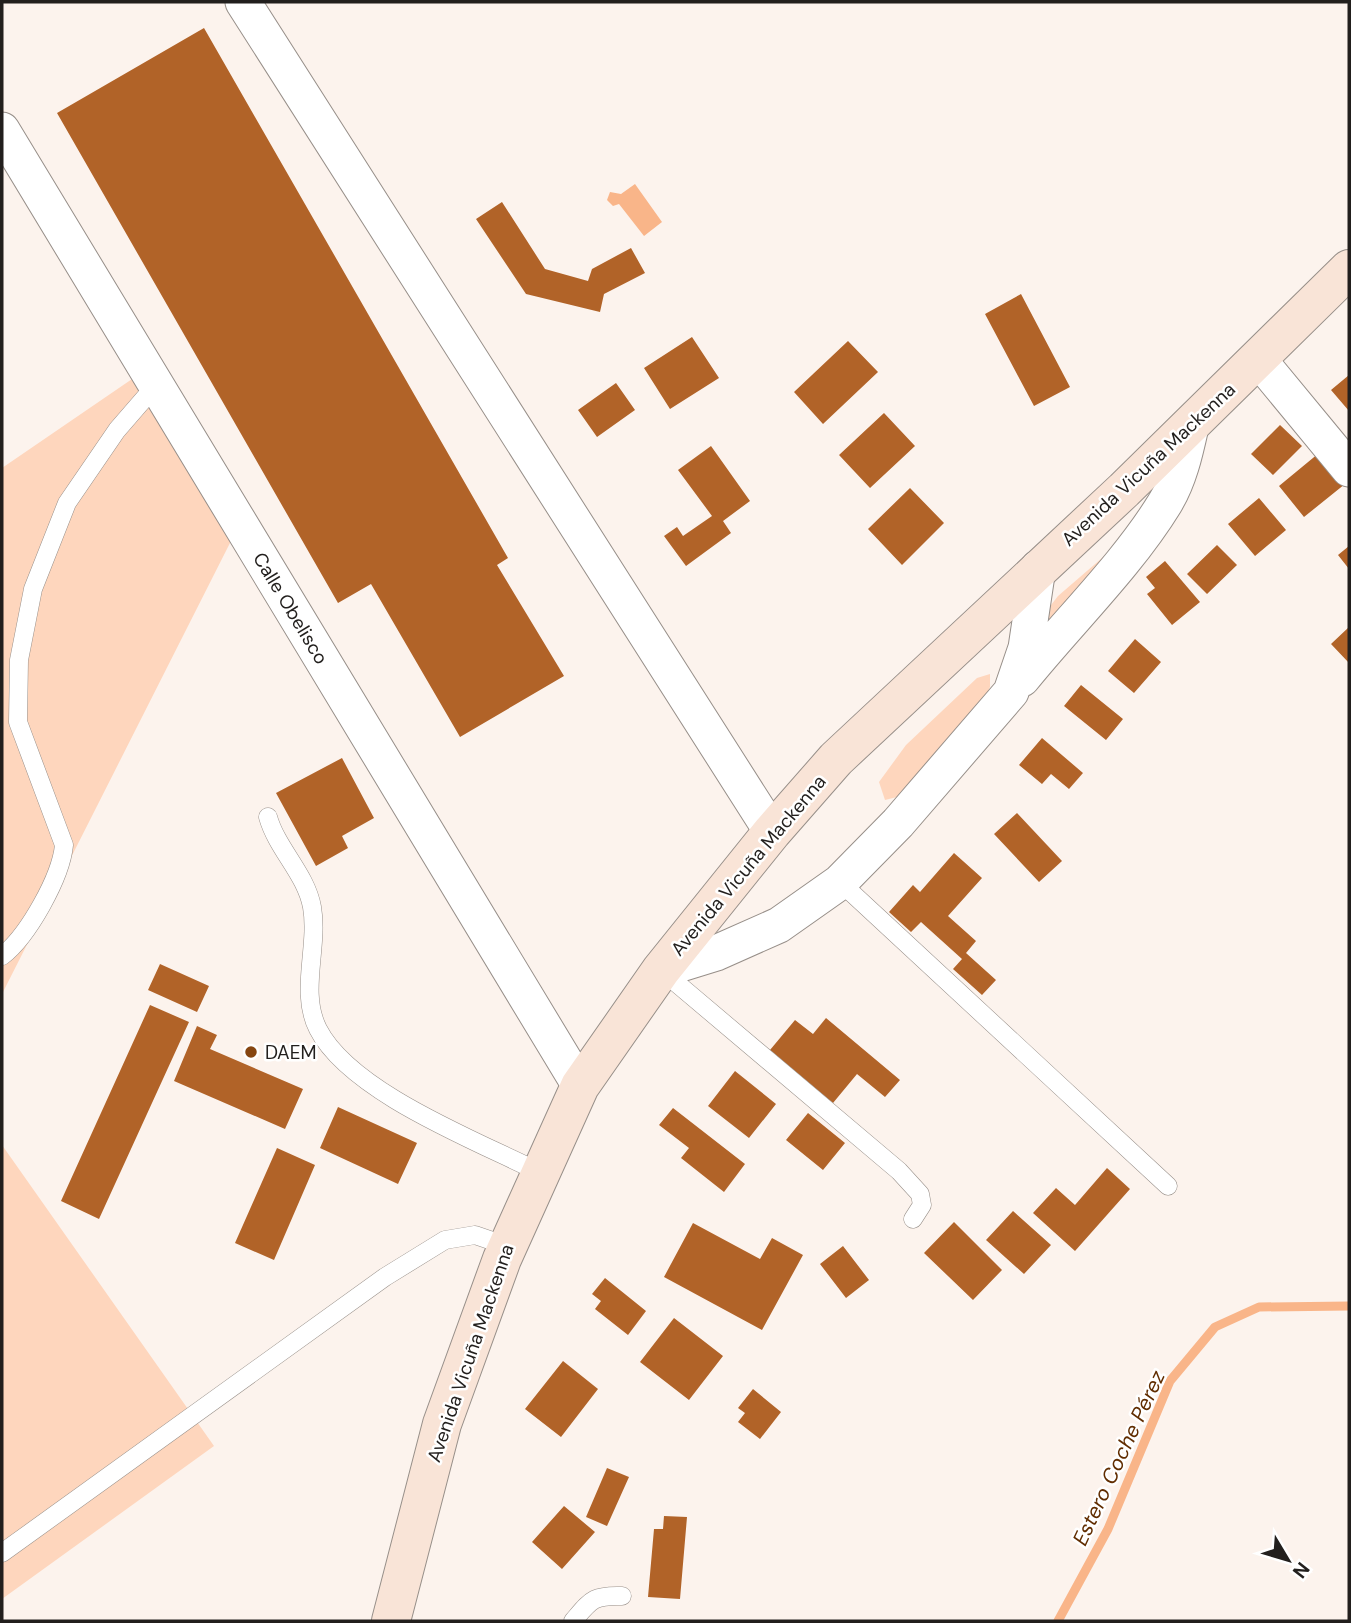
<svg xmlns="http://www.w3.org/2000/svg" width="1351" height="1623" viewBox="0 0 1351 1623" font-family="'DM Sans',sans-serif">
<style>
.green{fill:#fed6bd}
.water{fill:#f9b589}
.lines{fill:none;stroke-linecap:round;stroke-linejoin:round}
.stream{stroke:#f9b589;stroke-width:9}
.building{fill:#b16328}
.lane-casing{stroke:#978f89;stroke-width:19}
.street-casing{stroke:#978f89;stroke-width:37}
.secondary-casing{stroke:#978f89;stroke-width:40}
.lane{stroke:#fff;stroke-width:18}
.street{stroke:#fff;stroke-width:35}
.secondary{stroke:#f9e4d7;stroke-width:38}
.poi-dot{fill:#864510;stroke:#fff;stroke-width:2.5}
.labels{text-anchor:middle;stroke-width:5;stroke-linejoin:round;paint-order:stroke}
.street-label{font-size:19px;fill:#221f1d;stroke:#fff}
.poi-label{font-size:19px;fill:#221f1d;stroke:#fff;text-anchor:start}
.water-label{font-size:21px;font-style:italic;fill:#612d00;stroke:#fff}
</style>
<rect width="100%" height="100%" fill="#fcf3ed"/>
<path class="green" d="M135,377L231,541L2,994V468Z
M1131,533L1044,638L1048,609L1058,596Z
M990,674V687L980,709L905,795L885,800L879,782L906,745L977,678Z
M2,1145L214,1446L2,1599Z"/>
<path class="water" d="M635,184L662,222L644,236L619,204L613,206L607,200L610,192L621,194Z"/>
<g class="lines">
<path class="stream" d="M1058,1621L1108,1529L1170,1381L1215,1327L1259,1307L1349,1306"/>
</g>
<path class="building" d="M204,28L508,558L497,565L564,676L460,737L371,584L338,603L57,113Z
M502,202L545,269L588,281L592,269L631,248L645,273L604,294L600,312L526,294L476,219Z
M1021,294L1070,387L1034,406L985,314Z
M692,337L719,378L670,409L644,368Z
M848,341L878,372L823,424L794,392Z
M1349,375V411L1331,390Z
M616,383L635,410L597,437L578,410Z
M884,413L915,446L870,488L839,455Z
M1280,425L1302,446L1273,475L1251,454Z
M711,446L750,501L723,521L731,533L686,566L664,536L677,527L683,536L712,516L678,470Z
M1319,453L1345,484L1304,517L1279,486Z
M910,488L944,523L902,565L868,529Z
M1259,498L1286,530L1255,556L1228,524Z
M1217,545L1237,565L1207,594L1187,574Z
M1349,546V569L1338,555Z
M1165,561L1200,602L1172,625L1147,594L1155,588L1146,577Z
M1349,627V663L1331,644Z
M1135,639L1161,662L1134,693L1108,671Z
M1081,685L1123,719L1106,740L1064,706Z
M1042,738L1083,773L1069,789L1051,774L1042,784L1019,765Z
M342,758L374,818L342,836L348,848L316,866L276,793Z
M1017,813L1062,861L1039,882L994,834Z
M954,853L982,878L948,916L976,941L966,953L996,980L982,995L953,969L962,959L921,922L911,932L889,912L913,885L920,892Z
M160,964L209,986L197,1012L148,990Z
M150,1005L189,1022L99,1219L61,1201Z
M826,1018L900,1080L885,1097L857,1074L833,1103L770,1050L795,1020L813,1034Z
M197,1026L217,1035L210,1049L303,1089L285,1129L174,1081Z
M735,1071L776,1104L749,1138L708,1106Z
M338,1107L417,1143L398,1184L320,1148Z
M673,1108L745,1164L724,1192L681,1158L689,1148L659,1125Z
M808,1113L845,1143L823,1170L786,1140Z
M277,1148L315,1165L274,1260L235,1243Z
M1107,1168L1130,1189L1075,1251L1033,1213L1056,1188L1075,1205Z
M1013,1211L1051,1245L1024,1274L986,1240Z
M954,1222L1002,1270L973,1300L924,1253Z
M693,1223L760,1259L772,1238L803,1255L762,1330L664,1277Z
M843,1246L869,1280L846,1298L820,1264Z
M605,1278L646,1311L628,1335L595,1309L601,1301L592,1294Z
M674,1318L723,1356L689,1400L640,1362Z
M563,1361L598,1389L561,1437L525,1409Z
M753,1389L781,1412L760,1439L738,1422L745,1413L738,1408Z
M607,1468L629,1477L607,1526L586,1517Z
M564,1506L595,1532L562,1569L532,1542Z
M664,1516L687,1517L680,1599L648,1597L654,1529H663Z"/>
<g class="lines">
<defs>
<path id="lane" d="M268,817C277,849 306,874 312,907C319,947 299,992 318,1029C350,1092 477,1141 539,1172
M840,882L1168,1186
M2,956C28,936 61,877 64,845L18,722L19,660L33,589L67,503L117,430L156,385
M661,970L899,1171L920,1194L922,1205L913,1219
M2,1553L385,1277L445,1240L475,1235L507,1246
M573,1621C591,1600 593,1595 622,1596"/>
<path id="street" d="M243,2L772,832
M2,130L580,1086
M1259,360L1349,469
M1022,679C1068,622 1127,565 1165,503C1180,479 1186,449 1192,422
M661,970L716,953L779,925L840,882L898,823L1011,692L1026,648L1038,568"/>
<path id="secondary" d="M391,1621L442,1424L502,1259L580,1086L661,970L772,832L836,759L1124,490L1349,269"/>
</defs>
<use href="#lane" class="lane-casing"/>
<use href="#street" class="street-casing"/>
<use href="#secondary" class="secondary-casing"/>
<use href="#lane" class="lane"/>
<use href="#street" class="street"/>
<use href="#secondary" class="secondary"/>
</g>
<circle class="poi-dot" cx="251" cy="1052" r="7"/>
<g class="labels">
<g class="street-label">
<text transform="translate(1148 464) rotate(-43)" y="7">Avenida Vicuña Mackenna</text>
<text transform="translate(291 608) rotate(59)" y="7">Calle Obelisco</text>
<text transform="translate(748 865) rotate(-50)" y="7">Avenida Vicuña Mackenna</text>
<text transform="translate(470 1353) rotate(-71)" y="7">Avenida Vicuña Mackenna</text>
</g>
<g class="poi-label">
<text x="265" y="1059">DAEM</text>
</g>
<g class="water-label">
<text transform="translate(1119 1458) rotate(-65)" y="7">Estero Coche Pérez</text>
</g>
</g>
<rect width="1351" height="1623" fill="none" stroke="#221f1d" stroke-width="7"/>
<g transform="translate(1288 1560) rotate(128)" stroke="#ffffff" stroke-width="5" paint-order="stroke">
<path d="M0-5L12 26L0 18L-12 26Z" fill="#221f1d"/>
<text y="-10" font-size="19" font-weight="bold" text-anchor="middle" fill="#221f1d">N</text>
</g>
</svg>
